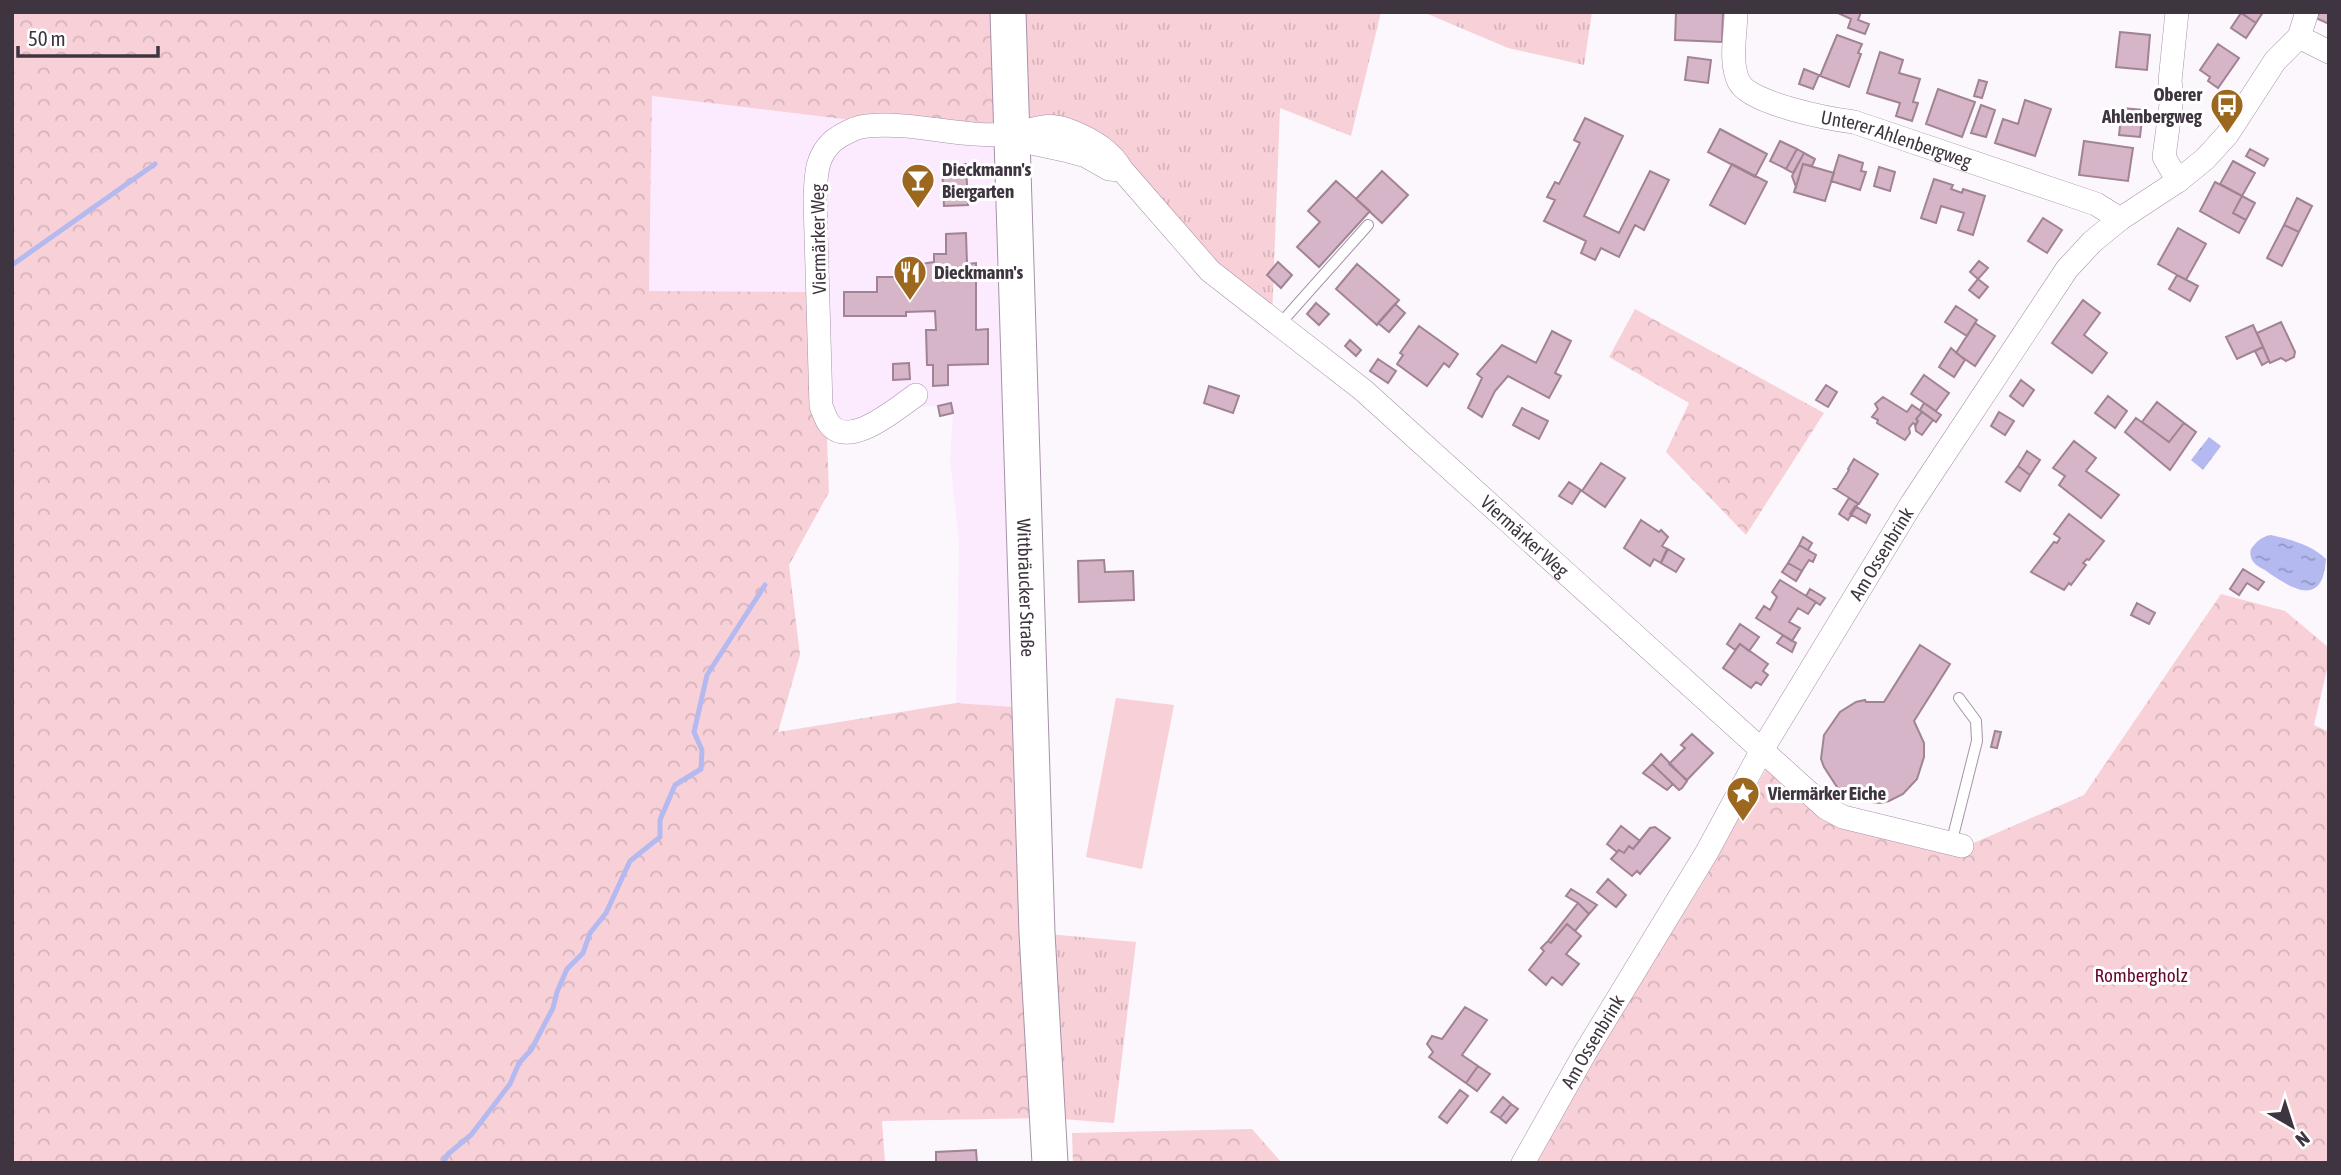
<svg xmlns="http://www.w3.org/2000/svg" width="2341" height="1175" viewBox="0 0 2341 1175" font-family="'Asap Condensed',sans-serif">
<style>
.built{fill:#fceafe}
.grass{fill:url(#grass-tufts)}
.forest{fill:url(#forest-crowns)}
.garden{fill:#f8d0d8}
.water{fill:url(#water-ripples)}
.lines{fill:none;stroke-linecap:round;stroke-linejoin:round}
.stream{stroke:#b4b9f0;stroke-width:5}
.building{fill:#d5b5c7;stroke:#a18393;stroke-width:2}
.service-casing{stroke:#a791aa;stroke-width:12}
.minor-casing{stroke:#a791aa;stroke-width:24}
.primary-casing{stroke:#a791aa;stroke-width:37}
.service{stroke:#fff;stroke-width:10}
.minor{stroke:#fff;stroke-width:23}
.primary{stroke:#fff;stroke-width:35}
.labels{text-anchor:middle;stroke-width:6;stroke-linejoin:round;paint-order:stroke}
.poi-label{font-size:19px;font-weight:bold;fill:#3f3540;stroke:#fff;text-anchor:start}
.street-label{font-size:19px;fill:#3f3540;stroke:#fff}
.park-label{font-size:19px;fill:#66062d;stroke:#fff}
</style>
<defs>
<pattern id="grass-tufts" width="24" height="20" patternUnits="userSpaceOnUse" patternTransform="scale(1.75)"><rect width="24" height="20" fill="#f8d0d8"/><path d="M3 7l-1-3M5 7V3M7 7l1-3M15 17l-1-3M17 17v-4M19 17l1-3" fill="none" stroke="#d6b3ba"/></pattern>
<pattern id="forest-crowns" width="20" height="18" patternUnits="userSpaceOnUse" patternTransform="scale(1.75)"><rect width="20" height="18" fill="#f8d0d8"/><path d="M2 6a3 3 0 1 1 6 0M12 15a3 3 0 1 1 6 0" fill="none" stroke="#d6b3ba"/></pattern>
<pattern id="water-ripples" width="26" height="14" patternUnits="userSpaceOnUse" patternTransform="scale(1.75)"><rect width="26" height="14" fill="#b4b9f0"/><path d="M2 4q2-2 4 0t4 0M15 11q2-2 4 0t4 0" fill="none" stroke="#9497c4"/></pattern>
</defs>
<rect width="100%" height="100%" fill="#fcf7fc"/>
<path class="built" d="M652,96L892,125L1012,134L1030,708L956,703L959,544L950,458L953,413L951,404L918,408L873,434L827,440L807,292H649Z"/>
<path class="grass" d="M1008,12H1381L1351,136L1280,108L1272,319L1136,184L1012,134Z
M1423,12H1592L1584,65L1508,48Z
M1037,933L1136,942L1114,1123L1049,1118Z"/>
<path class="forest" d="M12,12H1008L1012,134L892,125L652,96L649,291L807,292L827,439L829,492L789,565L800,655L778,732L956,703L1030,708L1049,1118L882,1121L885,1163H12Z
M1635,309L1824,413L1746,535L1666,452L1689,403L1609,357Z
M2221,594L2285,611L2329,648V661L2314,725L2329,732V1163H1536L1591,1060L1703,882L1768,766L1846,816L1953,852L2084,795Z
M1252,1129L1282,1163H1073L1072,1133Z"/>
<path class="garden" d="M1116,698L1174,705L1142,869L1086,857Z"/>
<path class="water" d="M2209,437L2221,446L2203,470L2191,460Z
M2271,535C2289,539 2313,545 2326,559C2323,607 2294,590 2269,573C2263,568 2256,567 2252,560C2250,555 2250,553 2251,549C2257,541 2261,537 2271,535Z"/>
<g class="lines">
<path class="stream" d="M12,265L155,164
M443,1163L448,1154L471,1135L510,1084L519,1063L531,1050L553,1008L557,992L567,969L583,953L590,933L606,913L630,861L660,837V820L675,785L701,769L702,750L694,732L707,675L765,585"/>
</g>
<path class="building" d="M1676,12H1723L1722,42L1675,40Z
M1836,12H1861L1858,20L1869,24L1865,34L1848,28L1851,19Z
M2240,12H2263L2256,23Z
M2320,12H2329V24L2316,18Z
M2241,13L2256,23L2246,38L2231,28Z
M2120,32L2150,35L2147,70L2116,67Z
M1837,35L1862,44L1858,53L1861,54L1849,87L1820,76Z
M2218,44L2239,58L2218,88L2208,81L2210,77L2200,70Z
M1880,52L1903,60L1899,73L1920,79L1913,102L1918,103L1912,121L1896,116L1900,103L1867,93Z
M1688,57L1711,60L1708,83L1685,80Z
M1804,69L1819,75L1813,89L1799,84Z
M1979,80L1987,82L1982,98L1974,96Z
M1938,89L1975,102L1962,137L1926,124Z
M2025,100L2051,109L2035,156L1995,143L2003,119L2018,124Z
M1981,105L1995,110L1986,137L1971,133Z
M2122,108L2143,110L2140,137L2119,135Z
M1585,118L1623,136L1584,216L1619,233L1650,171L1669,180L1644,230L1635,225L1619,257L1601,248L1595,260L1581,253L1586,241L1544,221L1555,200L1547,197L1555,182L1559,184L1580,143L1574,140Z
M1720,129L1767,154L1755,177L1708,152Z
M1780,141L1797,149L1786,169L1770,161Z
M2084,141L2133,148L2128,181L2079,175Z
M1797,149L1804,153L1793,173L1786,169Z
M2250,149L2268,159L2264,166L2246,156Z
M1804,153L1815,159L1812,166L1803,164L1796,187L1792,176Z
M1839,155L1863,163L1861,171L1866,172L1860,190L1831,181Z
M2233,161L2255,173L2242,196L2220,184Z
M966,164L968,205L944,206L942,165Z
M1732,164L1767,182L1745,224L1710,205Z
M1803,164L1834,173L1825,201L1794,192Z
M1879,167L1895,172L1890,191L1874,186Z
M1382,171L1408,195L1382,223L1356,199Z
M1934,179L1953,185L1951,189L1962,193L1963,189L1985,196L1973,235L1958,230L1964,213L1941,206L1936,223L1921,218Z
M1336,181L1370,211L1319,267L1297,247L1320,222L1308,211Z
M2215,182L2242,196L2233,213L2246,220L2239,233L2200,211Z
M2242,196L2255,203L2246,220L2233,213Z
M2297,198L2312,206L2299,232L2284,225Z
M2043,218L2062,230L2047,253L2028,241Z
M2284,225L2299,232L2282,266L2267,258Z
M2178,228L2206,244L2186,280L2158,264Z
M966,233L967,264L976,263V330L988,329V364L948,365V385L933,386V365H927L926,330H936L935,311L906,312V316H844V292H877V277H905V274H921V264L934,262V254H946V234Z
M1979,261L1988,268L1978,279L1970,272Z
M1278,262L1292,275L1281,288L1267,275Z
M1357,264L1399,300L1377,325L1336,289Z
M2177,275L2198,286L2190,301L2169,289Z
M1978,279L1988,287L1979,298L1969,290Z
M2083,300L2100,313L2084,335L2107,353L2092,373L2052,343Z
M1316,303L1329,314L1319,325L1307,314Z
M1395,304L1405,313L1389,332L1378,323Z
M1956,306L1977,320L1967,336L1945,322Z
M2281,322L2295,352L2294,357L2286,361L2281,358L2270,363L2257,333Z
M1975,323L1995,336L1975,366L1956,353Z
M2253,325L2263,347L2237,359L2226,337Z
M1419,326L1458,354L1449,367L1444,363L1427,386L1397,364L1403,355L1400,353Z
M1552,331L1571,341L1555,373L1561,376L1549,398L1508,376L1495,391L1482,417L1468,408L1482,378L1477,374L1502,345L1536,363Z
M1350,340L1361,350L1356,356L1345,346Z
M2263,347L2269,361L2262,365L2255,351Z
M1951,348L1965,360L1954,377L1939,367Z
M1378,359L1396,371L1388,383L1370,371Z
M909,363L910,379L893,380V364Z
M1924,375L1949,393L1936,411L1911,394Z
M2021,380L2034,390L2023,406L2010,396Z
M1826,385L1837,392L1828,407L1816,400Z
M1209,386L1239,396L1233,413L1204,403Z
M2108,396L2127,411L2115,428L2095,413Z
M1883,397L1907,412L1912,405L1922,412L1916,419L1918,421L1916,425L1913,423L1909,428L1910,433L1905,440L1877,423L1878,420L1872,417L1878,409L1875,404Z
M2157,402L2184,423L2169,442L2142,422Z
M951,403L953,413L940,416L938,406Z
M1924,403L1941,415L1936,422L1920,410Z
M1522,408L1548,421L1539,439L1513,425Z
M1922,412L1933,420L1922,435L1916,431L1915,425L1918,421L1916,419Z
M1999,412L2014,421L2005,435L1991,426Z
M2136,418L2169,442L2184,423L2196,432L2170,470L2125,432Z
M2074,441L2096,458L2086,471L2119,495L2101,518L2059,485L2065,476L2053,468Z
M2027,451L2040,460L2030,475L2018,466Z
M1854,459L1878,474L1859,504L1835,489H1837L1849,470L1848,469Z
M1601,463L1625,478L1605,507L1582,491Z
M2018,466L2030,475L2020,491L2006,482Z
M1569,482L1581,490L1572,504L1559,496Z
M1849,498L1858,504L1848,520L1839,514Z
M1855,506L1870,515L1866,523L1850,514Z
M2069,514L2104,541L2089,560L2087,559L2083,563L2086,565L2071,585L2069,583L2064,590L2031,572L2054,542L2057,543L2060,538L2054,534Z
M1641,520L1659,532L1661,530L1668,537L1662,546L1667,549L1662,560L1661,563L1654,559L1650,566L1624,548Z
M1803,537L1812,543L1808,550L1799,545Z
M1799,545L1816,555L1813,562L1809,560L1802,571L1788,563Z
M1668,549L1684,559L1676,572L1661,563Z
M1104,560L1105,572L1133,571L1134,600L1079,602L1078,561Z
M1788,563L1802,571L1796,581L1782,572Z
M2243,569L2264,582L2258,590L2247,583L2239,595L2230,589Z
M1780,580L1816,602L1808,614L1798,608L1789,622L1800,628L1792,641L1756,618L1764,606L1770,610L1777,597L1772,592Z
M1810,589L1825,598L1820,605L1806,596Z
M2137,603L2155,613L2149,624L2131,615Z
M1740,624L1759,637L1749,651L1740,644L1735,650L1727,644Z
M1783,635L1796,643L1792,652L1777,643Z
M1740,644L1768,664L1763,671L1768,675L1761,685L1756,682L1751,688L1723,668Z
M1920,645L1950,664L1914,721L1924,743V757L1917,779L1903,794L1889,801L1880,803L1857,800L1837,787L1824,767L1821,759L1824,735L1840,712L1856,702L1865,700L1866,702H1884Z
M1995,731L2001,732L1997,748L1991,747Z
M1692,734L1713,753L1687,780L1669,764L1685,748L1681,745Z
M1661,754L1687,781L1682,788L1679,790L1652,764Z
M1652,764L1673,784L1667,790L1643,773Z
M1621,826L1640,841L1633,849L1629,846L1624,853L1619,850L1617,852L1607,844Z
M1655,827L1670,838L1640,874L1637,871L1632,876L1611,859L1619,850L1624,853L1629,846L1633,849L1650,828Z
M1608,879L1626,895L1616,907L1597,892Z
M1571,889L1597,905L1589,914L1578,903L1566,896Z
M1578,903L1589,914L1575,931L1567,924L1551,943L1548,941Z
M1567,924L1581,936L1566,954L1579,964L1562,985L1552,977L1546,985L1529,970L1544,951L1541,948L1548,941L1551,943Z
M1465,1007L1487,1020L1462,1055L1478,1066L1466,1083L1429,1057L1433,1052L1427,1044L1432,1036L1442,1039Z
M1478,1066L1490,1074L1477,1091L1466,1083Z
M1460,1090L1468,1096L1447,1123L1439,1117Z
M1503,1097L1511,1104L1500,1118L1491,1112Z
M1511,1104L1518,1109L1506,1123L1500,1118Z
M976,1150L977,1163H936V1152Z"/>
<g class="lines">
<defs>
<path id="service" d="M1279,325L1368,225
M1951,844L1977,741L1976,721L1959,698"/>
<g id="minor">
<path id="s1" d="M1736,12C1736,32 1729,63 1739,82C1750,104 1830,119 1854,122L2096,204L2120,219"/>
<path d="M2177,12L2170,81L2172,97L2164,157L2178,181"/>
<path d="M2299,37L2329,52"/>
<path d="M1012,134L1031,143L1064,150L1086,156L1109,169L1121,170"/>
<path id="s2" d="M916,395C897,408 847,452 828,422C825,417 823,411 821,406L815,200C816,178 815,157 833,141C842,134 856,127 867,126C915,121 963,139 1011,134C1034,132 1042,121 1068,130C1090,138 1111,150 1122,170L1210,271L1363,390L1826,808L1843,817L1962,846"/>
<path id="s3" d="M1523,1163L1586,1051L1707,852L1762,750L1912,503L2067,269L2092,242L2120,219L2178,181L2205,159L2227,135L2275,61L2299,37L2307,12"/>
</g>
<g id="primary">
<path id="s4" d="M1008,12L1037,933L1050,1163"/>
</g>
</defs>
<use href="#service" class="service-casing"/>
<use href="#minor" class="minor-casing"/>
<use href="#primary" class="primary-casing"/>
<use href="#service" class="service"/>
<use href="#minor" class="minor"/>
<use href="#primary" class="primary"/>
</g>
<defs>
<symbol id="bus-pin" viewBox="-11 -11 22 30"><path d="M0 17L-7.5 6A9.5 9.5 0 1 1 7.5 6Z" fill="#9c671f" stroke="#fff"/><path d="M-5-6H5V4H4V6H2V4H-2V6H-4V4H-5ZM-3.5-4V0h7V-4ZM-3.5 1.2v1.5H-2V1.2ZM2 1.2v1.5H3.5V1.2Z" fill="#fff"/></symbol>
<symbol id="bar-pin" viewBox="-11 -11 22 30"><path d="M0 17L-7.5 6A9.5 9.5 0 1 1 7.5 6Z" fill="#9c671f" stroke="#fff"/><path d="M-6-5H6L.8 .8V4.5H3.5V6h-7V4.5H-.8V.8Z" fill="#fff"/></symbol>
<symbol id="restaurant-pin" viewBox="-11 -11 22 30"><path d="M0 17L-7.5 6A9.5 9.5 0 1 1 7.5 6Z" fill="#9c671f" stroke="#fff"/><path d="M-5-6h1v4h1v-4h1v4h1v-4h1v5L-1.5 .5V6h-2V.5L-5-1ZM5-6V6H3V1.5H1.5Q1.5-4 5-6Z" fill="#fff"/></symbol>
<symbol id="sight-pin" viewBox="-11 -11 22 30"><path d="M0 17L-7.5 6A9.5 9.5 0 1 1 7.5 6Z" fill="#9c671f" stroke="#fff"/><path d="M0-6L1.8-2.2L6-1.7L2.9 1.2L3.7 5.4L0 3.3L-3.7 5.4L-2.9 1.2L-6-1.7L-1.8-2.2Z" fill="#fff"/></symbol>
</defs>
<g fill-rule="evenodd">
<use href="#bus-pin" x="2208" y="86" width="38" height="52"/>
<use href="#bar-pin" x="899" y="161" width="38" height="52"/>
<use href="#restaurant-pin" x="891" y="253" width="38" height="52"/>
<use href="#sight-pin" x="1724" y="774" width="38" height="52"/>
</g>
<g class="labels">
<g class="poi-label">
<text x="2202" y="101" text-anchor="end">Oberer<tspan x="2202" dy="22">Ahlenbergweg</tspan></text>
<text x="942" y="176">Dieckmann's<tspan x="942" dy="22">Biergarten</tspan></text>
<text x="934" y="279">Dieckmann's</text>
<text x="1768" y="800">Viermärker Eiche</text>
</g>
<g class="street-label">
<text dy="7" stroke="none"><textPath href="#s1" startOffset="240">Unterer Ahlenbergweg</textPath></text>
<text transform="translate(818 239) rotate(-91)" y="7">Viermärker Weg</text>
<text dy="7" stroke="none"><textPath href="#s2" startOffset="1244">Viermärker Weg</textPath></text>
<text dy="7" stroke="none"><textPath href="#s3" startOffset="707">Am Ossenbrink</textPath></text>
<text dy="7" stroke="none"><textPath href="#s4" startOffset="576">Wittbräucker Straße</textPath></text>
<text dy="7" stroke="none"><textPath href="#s3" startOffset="140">Am Ossenbrink</textPath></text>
</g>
<g class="park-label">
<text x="2141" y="982">Rombergholz</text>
</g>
</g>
<rect width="2341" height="1175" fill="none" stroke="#3f3540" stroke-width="28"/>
<g transform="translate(2292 1126) rotate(141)" stroke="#ffffff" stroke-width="5" paint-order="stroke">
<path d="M0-5L12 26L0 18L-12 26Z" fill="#3f3540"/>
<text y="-10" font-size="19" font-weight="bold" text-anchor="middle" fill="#3f3540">N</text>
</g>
<path d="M18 46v10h140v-10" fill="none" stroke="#3f3540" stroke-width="3.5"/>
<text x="28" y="46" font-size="21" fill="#3f3540" stroke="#ffffff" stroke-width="5" paint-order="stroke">50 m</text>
</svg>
